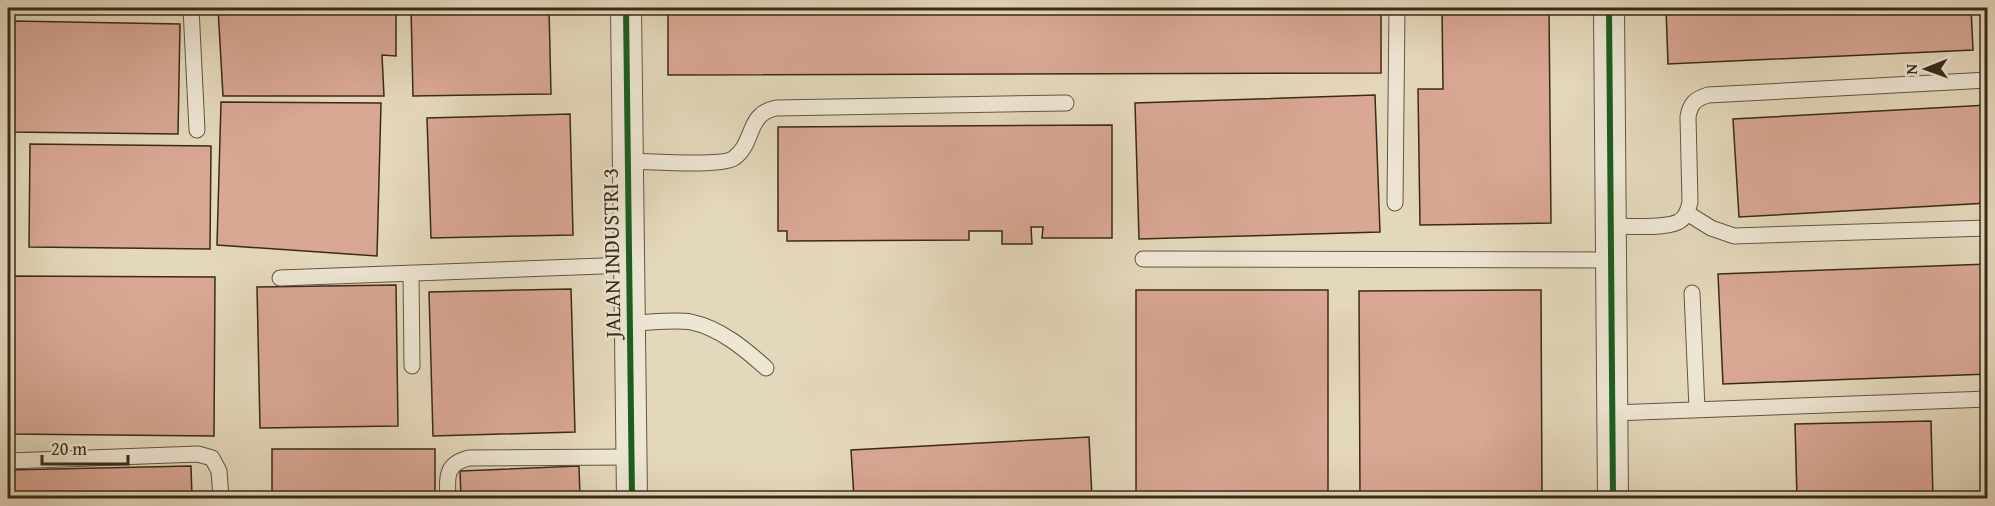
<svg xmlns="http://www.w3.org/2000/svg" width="1995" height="506" viewBox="0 0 1995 506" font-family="'Gentium Book Plus',serif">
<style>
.building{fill:#d9a794;stroke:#382b1a;stroke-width:1.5}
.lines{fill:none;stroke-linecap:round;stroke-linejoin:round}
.service-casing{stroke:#635642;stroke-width:17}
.minor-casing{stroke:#635642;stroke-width:32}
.service{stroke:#ede6d3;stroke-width:15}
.minor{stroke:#ede6d3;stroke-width:30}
.cycleway-casing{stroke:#ede6d3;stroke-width:10}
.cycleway{stroke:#1b5e20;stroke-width:6}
.labels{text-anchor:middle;stroke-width:4.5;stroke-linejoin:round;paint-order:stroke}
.street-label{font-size:22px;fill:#382b1a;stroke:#ede6d3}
</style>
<rect width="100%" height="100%" fill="#e4d8bc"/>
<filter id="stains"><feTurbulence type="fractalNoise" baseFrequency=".00333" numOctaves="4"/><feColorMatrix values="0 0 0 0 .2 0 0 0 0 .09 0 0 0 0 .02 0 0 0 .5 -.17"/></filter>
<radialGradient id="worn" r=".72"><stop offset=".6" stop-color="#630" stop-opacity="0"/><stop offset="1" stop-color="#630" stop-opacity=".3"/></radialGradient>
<path class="building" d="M218,8H384V12L396,13V56L382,55L384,96H223Z
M411,8H549L551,94L413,96Z
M668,8H1381V73L668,75Z
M1442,8H1549L1551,223L1420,225L1418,89H1443Z
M1666,8H1971L1973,50L1668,64Z
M12,21L180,24L178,134L11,132Z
M1375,95L1380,232L1139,239L1135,103Z
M221,102L381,103L377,256L217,245Z
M1988,105V203L1739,217L1733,119Z
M570,114L573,235L431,238L427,118Z
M1112,125V238H1042L1043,227H1031L1032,244H1002V231H969V240L787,241V231H778V127Z
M30,144L211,146L210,249L29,247Z
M1988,264V374L1723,384L1718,274Z
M8,276L215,277L214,436L8,434Z
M396,285L398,426L260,428L257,287Z
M571,289L575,432L433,436L429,292Z
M1136,290H1328V498H1136Z
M1541,290L1542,498H1360L1359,291Z
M1931,421L1933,498H1797L1795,424Z
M1089,437L1092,498H854L851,450Z
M272,449H435V498H272Z
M191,466L192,498H8V470Z
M579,466L580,498H461L460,471Z"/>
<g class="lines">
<defs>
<path id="service" d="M191,8L197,130
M628,161C646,161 723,167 734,158C755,143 746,114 776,108L1066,103
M1395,203L1397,8
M1687,213L1711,228L1734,236L1988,228
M1611,226C1628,226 1663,229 1678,222C1686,218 1688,210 1690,202L1688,117C1690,104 1695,99 1708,95L1988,80
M1143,259L1611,260
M411,273L412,366
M280,278L629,265
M1692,293L1697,409
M630,323C647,323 675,319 691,322C720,328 745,349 766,368
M1613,413L1988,399
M8,461L198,454L212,458L219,471L221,498
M448,498C447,477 445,464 469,458L631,457"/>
<path id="minor" d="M626,8L632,498
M1609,8L1613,498"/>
</defs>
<use href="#service" class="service-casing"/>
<use href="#minor" class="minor-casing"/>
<use href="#service" class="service"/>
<use href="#minor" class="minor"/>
<defs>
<path id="cycleway" d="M626,8L632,498
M1609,8L1613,498"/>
</defs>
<use href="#cycleway" class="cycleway-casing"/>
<use href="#cycleway" class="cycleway"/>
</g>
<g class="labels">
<g class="street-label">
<text transform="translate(611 253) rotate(-91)" y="8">JALAN INDUSTRI 3</text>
</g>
</g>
<rect width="1995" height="506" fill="none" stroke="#e4d8bc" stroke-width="30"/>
<rect x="9" y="9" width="1977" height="488" fill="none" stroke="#382b1a" stroke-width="3"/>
<rect x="15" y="15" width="1965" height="476" fill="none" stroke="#382b1a" stroke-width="1.5"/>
<g transform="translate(1926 69) rotate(269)" stroke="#ede6d3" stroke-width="4.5" paint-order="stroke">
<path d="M0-4.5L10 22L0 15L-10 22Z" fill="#382b1a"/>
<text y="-9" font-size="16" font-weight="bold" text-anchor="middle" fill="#382b1a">N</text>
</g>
<path d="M42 455v9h86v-9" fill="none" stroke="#382b1a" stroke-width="3"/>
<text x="51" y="455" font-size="18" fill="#382b1a" stroke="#ede6d3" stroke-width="4.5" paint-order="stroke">20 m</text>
<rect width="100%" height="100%" filter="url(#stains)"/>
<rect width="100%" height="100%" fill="url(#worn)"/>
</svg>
